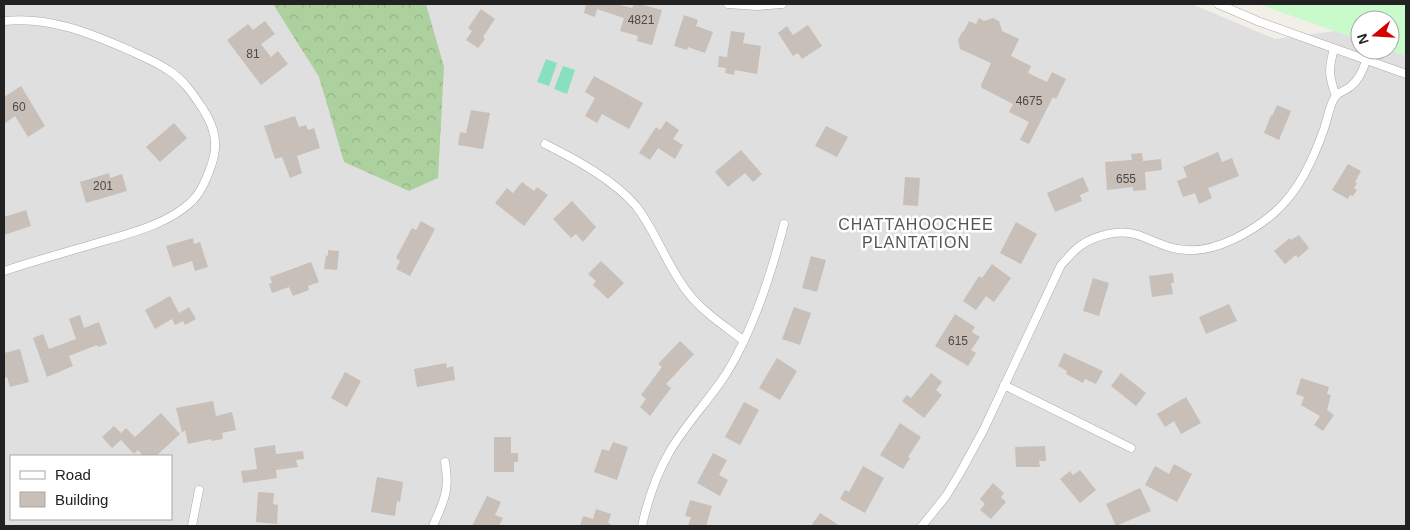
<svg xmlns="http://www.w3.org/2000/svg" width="1410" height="530" viewBox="0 0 1410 530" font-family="Arial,sans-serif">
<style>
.residential{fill:#e0dfdf;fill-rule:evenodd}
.forest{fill:url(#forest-crowns)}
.park{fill:#c8facc}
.pitch{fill:#88e0be}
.building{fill:#c7bfb8}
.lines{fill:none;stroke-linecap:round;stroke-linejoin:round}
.minor-casing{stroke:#a9a9a9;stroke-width:9}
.minor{stroke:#fff;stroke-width:8}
.labels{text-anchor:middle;stroke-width:5;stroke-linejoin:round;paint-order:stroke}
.number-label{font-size:12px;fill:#4b4948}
.neighbourhood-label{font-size:16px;letter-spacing:1px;fill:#555;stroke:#fff}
</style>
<defs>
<pattern id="forest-crowns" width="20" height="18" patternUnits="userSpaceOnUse" patternTransform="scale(1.25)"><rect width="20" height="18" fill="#add19e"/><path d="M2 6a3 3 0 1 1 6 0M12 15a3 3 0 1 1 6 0" fill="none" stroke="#95b388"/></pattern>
</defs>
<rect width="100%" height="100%" fill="#f2efe9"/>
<path class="residential" d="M4,4H1192L1275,39L1335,31L1360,40V50H1390L1406,56V526H4ZM11,456H171V519H11Z"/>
<path class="forest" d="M273,4H426L444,67L438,178L409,191L344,162L319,77Z"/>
<path class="park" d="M1258,4H1406V56L1390,50V20H1360V40Z"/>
<path class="pitch" d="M546,59L557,63L549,86L537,82Z
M563,66L575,70L567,94L554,89Z"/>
<path class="building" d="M586,4H616L632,8L634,4H639L662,10L652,45L637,41L638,36L620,31L624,18L597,9L595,17L584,13Z
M481,9L495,19L483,37L485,39L478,48L466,40L472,31L468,28Z
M684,15L698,20L696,26L713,32L705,53L688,47L687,50L674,46Z
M979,18L984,21L993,18L999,21L1002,31L1019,39L1011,56L1031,66L1028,73L1047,82L1052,72L1066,79L1056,99L1053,97L1029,144L1020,140L1029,122L1009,112L1013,104L982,88L981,85L991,63L960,49L958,40L962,32L964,31L969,21L976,24Z
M265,21L275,34L261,44L271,57L278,51L288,64L261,85L227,40L248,24L253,30Z
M808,25L822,46L802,59L798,53L793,56L778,33L787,26L793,35Z
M731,31L745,33L743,43L761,46L757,74L735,70L734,75L725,73L726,68L718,67L719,56L727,57Z
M594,76L643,103L629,129L602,114L597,123L585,116L595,98L585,92Z
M21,86L45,126L28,137L15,116L4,124V97Z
M1277,105L1291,111L1279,140L1264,133L1271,115L1272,116Z
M471,110L490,113L483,149L458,145L460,132L466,133Z
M295,116L299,127L306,125L308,130L314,128L320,148L297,156L302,173L290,178L282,157L275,159L264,126Z
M666,121L679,130L673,139L683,145L675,159L658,148L650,160L639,153L656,127L660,130Z
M174,123L187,138L160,162L146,147Z
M826,126L848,137L837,157L815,146Z
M741,150L762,174L753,182L745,173L728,187L715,172Z
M1218,152L1222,162L1232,158L1239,176L1208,188L1212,198L1199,204L1195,193L1183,197L1177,181L1187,177L1183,167Z
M1142,153L1143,161L1161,159L1162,170L1145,172L1146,190L1133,191V187L1107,190L1105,162L1132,160L1131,154Z
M1348,164L1361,171L1355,182L1357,183L1354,188L1357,190L1353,196L1350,195L1348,199L1332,190Z
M109,173L110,178L122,174L127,191L86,203L80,182Z
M905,177L920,178L918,206L903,205Z
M1083,177L1089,191L1080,195L1082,201L1055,212L1047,193Z
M522,182L534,191L537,187L548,195L524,226L495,203L507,188L513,193Z
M572,201L596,227L583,242L576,234L571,238L553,219Z
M26,210L31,226L4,235V217Z
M421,221L435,229L410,276L396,269L400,261L396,258L412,228L416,230Z
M1016,222L1037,234L1021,264L1000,253Z
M1299,235L1309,248L1298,258L1296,255L1285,264L1274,251L1290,238L1291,240Z
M193,238L194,244L200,242L208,267L195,271L192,261L173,267L166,246Z
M328,250L339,251L337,270L324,269L326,255L328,256Z
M811,256L826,260L817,292L802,288Z
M601,261L624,283L608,299L593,285L596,281L588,274Z
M311,262L319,282L308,286L309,290L293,296L289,287L272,293L269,284L272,283L270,277Z
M992,264L1011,278L994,302L986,296L976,310L963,301L979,276L982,278Z
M1173,273L1174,283H1171L1173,294L1152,297L1149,276Z
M1093,278L1109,283L1099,316L1083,311Z
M170,296L179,313L189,307L196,319L185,325L183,321L175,325L172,319L155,329L145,310Z
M1229,304L1237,321L1206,334L1199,317Z
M794,307L811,313L800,345L782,339Z
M955,314L975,327L972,332L980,337L971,350L976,353L968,366L935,346Z
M80,315L84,328L99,322L107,344L98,347L97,345L69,356L73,366L47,377L33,338L43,334L49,349L76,339L69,319Z
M680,341L694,354L666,384L671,388L650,416L640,407L646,399L641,395L662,367L658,364Z
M20,349L29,382L10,387L7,377L4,378V353Z
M1064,353L1103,371L1096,384L1085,379L1083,383L1066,374L1067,371L1058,366Z
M777,358L797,371L780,400L759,388Z
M446,363L447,368L453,366L455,380L417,387L414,369Z
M345,372L361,381L347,407L331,398Z
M931,373L942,382L936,390L942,395L924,418L902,401L907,395L911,398Z
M1121,373L1146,393L1136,406L1111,386Z
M1301,378L1329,387L1327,394L1331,395L1327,410L1334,415L1323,431L1314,425L1320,416L1301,405L1304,397L1296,394Z
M1186,397L1201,423L1181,434L1174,421L1165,427L1157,414Z
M213,401L216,416L232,412L236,430L222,433L223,439L212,441L211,439L188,444L185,430L182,433L176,408Z
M744,402L759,410L740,445L725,437Z
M161,413L180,434L156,456H143L138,450L134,454L121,440L112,448L102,437L114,426L121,433L126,428L135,437Z
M900,423L921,437L908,457L910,458L903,469L880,455Z
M494,437H511V453H518V462H514V472H494Z
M613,442L628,447L617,480L594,472L602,449L609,451Z
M275,445L276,454L303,451L304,459L296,460L298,467L276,470L277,478L243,483L241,471L257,469L254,448Z
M1045,446L1046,461H1039L1040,467H1016L1015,447Z
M713,453L727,460L719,475L728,480L720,496L697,483Z
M1174,464L1192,474L1177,502L1145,485L1155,466L1169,474Z
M863,466L884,478L865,513L840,499L845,490L849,492Z
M1080,470L1096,490L1080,503L1060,479L1070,471L1073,475Z
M377,477L403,482L400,502L397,501L395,516L371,512Z
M993,483L1004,493L1001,497L1006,502L991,519L980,510L985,504L980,499Z
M1140,488L1151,511L1116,526L1106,504Z
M258,492L274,493L273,504L278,505L277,524L256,522Z
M487,496L501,502L495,515L503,518L499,526H472Z
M690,500L712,506L706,526H688L691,517L685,516Z
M596,509L611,514L608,523L611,524L610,526H580L583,516L593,519Z
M820,513L840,526H811Z"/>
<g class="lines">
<defs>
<path id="minor" d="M728,4L757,6L782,4
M1218,4L1260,22L1406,74
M4,21C49,16 90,33 131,51C143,57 157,62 168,70C183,79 193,94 203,109C215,128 219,145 211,166C207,178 201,193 191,202C167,226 119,236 87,246C59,254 31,262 4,271
M1334,49C1328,69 1329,77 1336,96
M545,144C575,159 614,180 636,206C657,233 667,267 689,294C704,313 725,326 744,341
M1004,385L1131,448
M192,526L199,490
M433,526C444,500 450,491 445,462
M642,526C648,499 656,475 670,451C686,424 709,400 726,374C754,329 771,275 784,224
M922,526L946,496L960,473L983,431L1061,265C1067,259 1073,251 1080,246C1095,235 1120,229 1138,235C1155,241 1170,250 1188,250C1217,252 1253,231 1274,213C1299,191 1313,160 1324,129C1327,120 1330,104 1335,97C1338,92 1347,90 1351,86C1359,80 1363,70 1366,61"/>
</defs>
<use href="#minor" class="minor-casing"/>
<use href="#minor" class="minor"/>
</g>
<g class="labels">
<g class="number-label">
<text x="641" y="24">4821</text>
<text x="253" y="58">81</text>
<text x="1029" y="105">4675</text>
<text x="19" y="111">60</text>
<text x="1126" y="183">655</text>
<text x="103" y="190">201</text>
<text x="958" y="345">615</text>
</g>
<g class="neighbourhood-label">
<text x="916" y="230">CHATTAHOOCHEE<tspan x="916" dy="18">PLANTATION</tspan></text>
</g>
</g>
<rect width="1410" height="530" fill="none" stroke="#222222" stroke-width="10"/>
<rect x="10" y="455" width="162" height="65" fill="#ffffff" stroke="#a7a7a7"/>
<rect x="20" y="471" width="25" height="8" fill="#ffffff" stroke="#a7a7a7"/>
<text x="55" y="480" font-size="15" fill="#222222">Road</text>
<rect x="20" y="492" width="25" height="15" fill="#c7bfb8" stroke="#a7a7a7"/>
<text x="55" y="505" font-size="15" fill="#222222">Building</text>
<g transform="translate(1375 35) rotate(252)"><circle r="24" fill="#ffffff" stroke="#a7a7a7"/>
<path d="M0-4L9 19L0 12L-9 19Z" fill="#d40000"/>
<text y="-8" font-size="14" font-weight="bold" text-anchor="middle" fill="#222222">N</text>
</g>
</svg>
